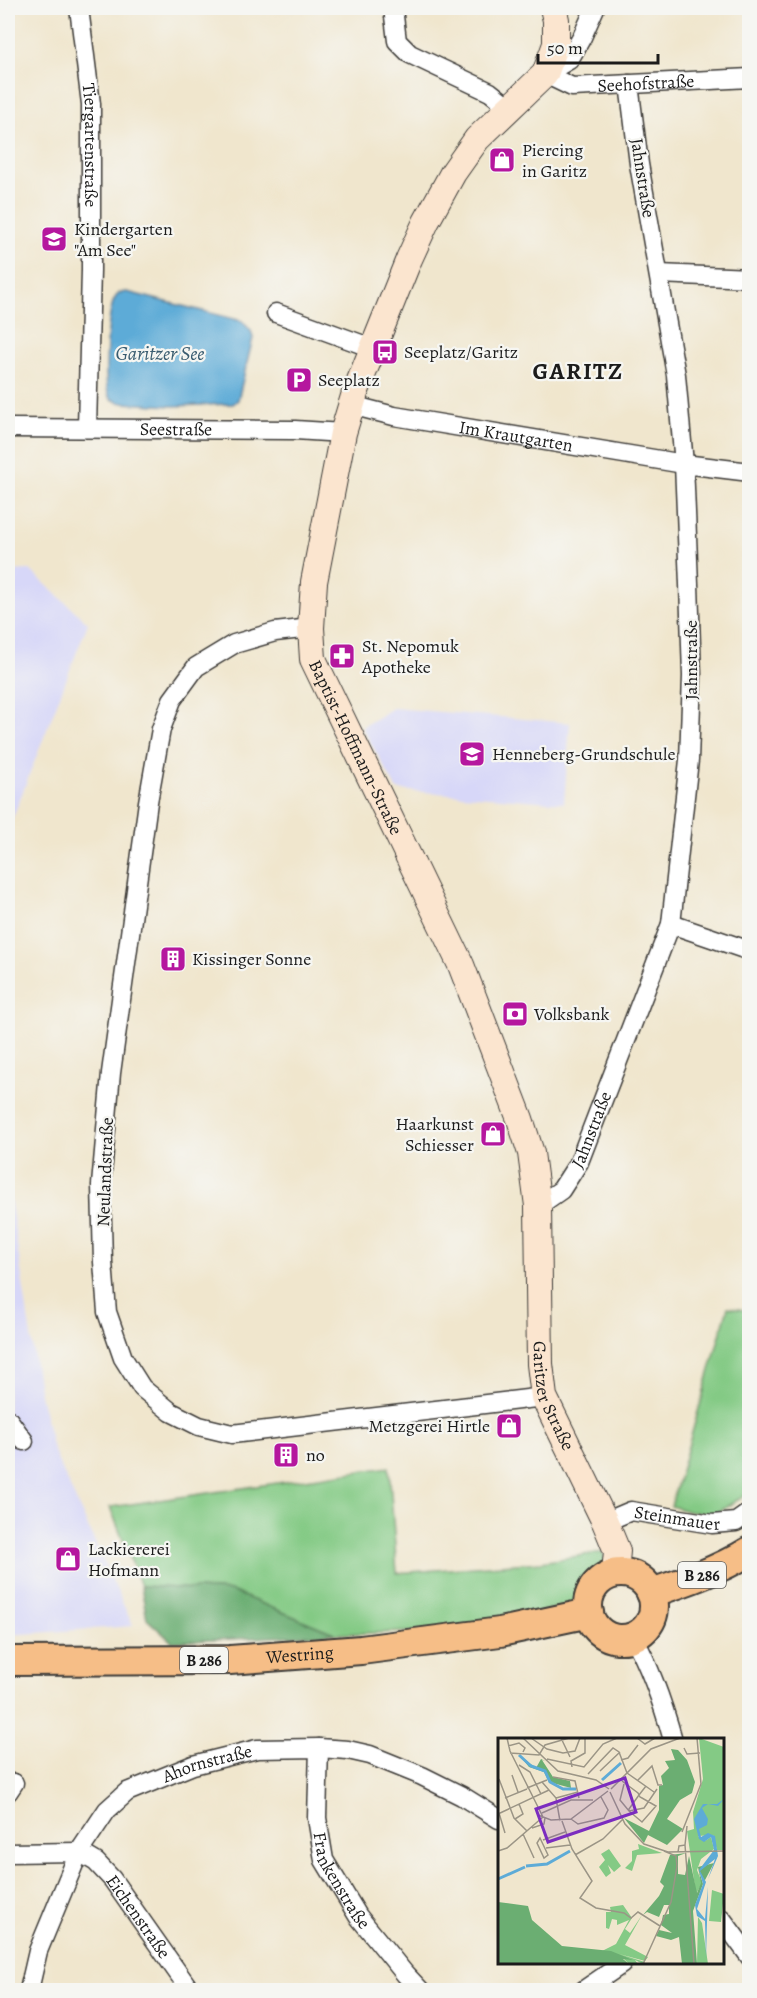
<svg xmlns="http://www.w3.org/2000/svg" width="757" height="1998" viewBox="0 0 757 1998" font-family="Alegreya,serif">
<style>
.built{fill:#d7d7f8}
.green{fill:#84ca85;stroke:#507350;stroke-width:1.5}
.forest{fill:#6bae72;stroke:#446547;stroke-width:1.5}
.water{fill:#5dabd7;stroke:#3c647a;stroke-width:1.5}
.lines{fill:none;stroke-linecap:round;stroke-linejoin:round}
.street-casing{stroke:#3c3a37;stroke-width:21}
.secondary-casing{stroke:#3c3a37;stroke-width:28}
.primary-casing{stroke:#3c3a37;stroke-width:32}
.street{stroke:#fff;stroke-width:18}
.secondary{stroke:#fbe5cf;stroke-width:26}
.primary{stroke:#f6be87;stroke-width:28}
.labels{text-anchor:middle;stroke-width:4.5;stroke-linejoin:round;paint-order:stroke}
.shield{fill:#f6f6f2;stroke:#5d5d5c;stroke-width:1.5}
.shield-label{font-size:16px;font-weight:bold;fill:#1c1c1c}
.street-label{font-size:18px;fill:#1c1c1c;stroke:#f6f6f2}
.poi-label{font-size:18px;fill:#1c1c1c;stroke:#f6f6f2;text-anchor:start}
.water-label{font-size:20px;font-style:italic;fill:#395c70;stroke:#f6f6f2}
.district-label{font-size:24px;font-weight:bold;letter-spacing:1.5px;fill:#1c1c1c;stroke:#f6f6f2}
.inset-river{fill:none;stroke:#5dabd7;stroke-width:3}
.inset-road{fill:none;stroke:#9b9586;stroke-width:1.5}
.view{fill:#7b2cbf;fill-opacity:0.15;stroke:#7b2cbf;stroke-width:3}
.inset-edge{fill:none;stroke:#1c1c1c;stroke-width:3}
</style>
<rect width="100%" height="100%" fill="#f6f6f2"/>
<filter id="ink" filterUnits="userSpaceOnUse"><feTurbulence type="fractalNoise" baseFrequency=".0167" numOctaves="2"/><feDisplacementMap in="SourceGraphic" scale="12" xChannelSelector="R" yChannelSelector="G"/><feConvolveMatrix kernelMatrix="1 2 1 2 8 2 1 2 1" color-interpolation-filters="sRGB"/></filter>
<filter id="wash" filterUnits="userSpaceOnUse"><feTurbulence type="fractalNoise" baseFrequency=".008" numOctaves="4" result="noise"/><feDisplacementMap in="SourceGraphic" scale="24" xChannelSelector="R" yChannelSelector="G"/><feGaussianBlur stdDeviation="1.35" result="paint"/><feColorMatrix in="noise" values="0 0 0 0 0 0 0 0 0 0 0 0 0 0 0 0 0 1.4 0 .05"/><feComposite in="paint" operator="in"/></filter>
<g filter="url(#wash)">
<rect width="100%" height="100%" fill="#f0e6cd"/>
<path class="built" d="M30,570L88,623L8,830V937V571Z
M393,708L570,723L564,803L397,790L362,727Z
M8,1184L39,1390L53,1450L133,1626L8,1635Z"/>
<path class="green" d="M728,1307L749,1311V1493L715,1514L690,1512L671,1506Z
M389,1467L397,1573L541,1562L603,1552L609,1575L592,1598L517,1619L411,1632L336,1634L231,1591L141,1586L110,1507Z"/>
<path class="forest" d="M141,1586L231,1591L336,1634L172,1642L147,1619Z"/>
<path class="water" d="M127,292L242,321L251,331L253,338L238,400L233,404L172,406L123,403C118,402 113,401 110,397C102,387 108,320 112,306C113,301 115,297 119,293Z"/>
</g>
<g filter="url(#ink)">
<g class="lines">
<defs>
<g id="street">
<path id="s1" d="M79,8L91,104V270L87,428"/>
<path d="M393,8L397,41L410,54L490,92L509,107"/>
<path id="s2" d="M545,74L572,87L750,78"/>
<path d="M545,74L569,60L582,37L595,8"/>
<path d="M659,274L750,278"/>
<path d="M276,313L372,348"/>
<path id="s3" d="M351,405L394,416L684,464L750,472"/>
<path id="s4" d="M8,428L295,430L343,433"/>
<path d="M311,628L275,632L234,644L196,667L172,700L161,729L148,802L111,1073L101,1185L103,1262L107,1312L123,1358L142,1388L171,1412L199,1426L232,1434L544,1397"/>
<path d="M671,924L750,951"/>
<path id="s5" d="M538,1206L561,1190L579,1162L671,924L689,760L692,676L689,584L684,464L676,375L639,164L629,84"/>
<path d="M8,1419L24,1441"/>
<path id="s6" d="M605,1522L631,1511L712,1524L736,1522L750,1512"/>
<path d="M633,1636C651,1669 663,1704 673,1740"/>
<path id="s7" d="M319,1748L317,1818L324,1860L358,1916L405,1974L420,1990"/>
<path d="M8,1792L14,1783"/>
<path id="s8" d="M8,1853L79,1852L96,1862L112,1879L190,1990"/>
<path d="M722,1919L750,1957"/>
<path id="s9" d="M29,1990L38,1951L79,1852L107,1810L127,1792L193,1765L257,1749L319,1748L348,1750L370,1755L422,1776L462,1796L499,1819"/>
<path d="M584,1990L622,1964"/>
</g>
<g id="secondary">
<path id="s10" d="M553,8L556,20V44L545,74L477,139L453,173L426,222L409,259L355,393L343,433L314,582L311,628L313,659L461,965L520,1119L531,1153L538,1206L540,1364L544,1397L605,1522L617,1551L615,1573"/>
</g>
<g id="primary">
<circle cx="621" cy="1606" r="33"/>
<path d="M651,1593C685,1582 719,1570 750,1551"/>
<path id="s11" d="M8,1661L230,1660L361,1650L500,1632L589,1613"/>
</g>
</defs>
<use href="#street" class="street-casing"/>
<use href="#secondary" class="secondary-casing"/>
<use href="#primary" class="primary-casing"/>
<use href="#street" class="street"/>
<use href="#secondary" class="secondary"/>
<use href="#primary" class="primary"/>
</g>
</g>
<defs>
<symbol id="shop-square" viewBox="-11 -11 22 22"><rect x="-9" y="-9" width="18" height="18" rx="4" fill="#b5179e" stroke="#f6f6f2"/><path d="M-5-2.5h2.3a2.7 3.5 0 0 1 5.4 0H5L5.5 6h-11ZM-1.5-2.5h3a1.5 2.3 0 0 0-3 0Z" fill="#fff"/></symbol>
<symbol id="school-square" viewBox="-11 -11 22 22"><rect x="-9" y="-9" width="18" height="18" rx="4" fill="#b5179e" stroke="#f6f6f2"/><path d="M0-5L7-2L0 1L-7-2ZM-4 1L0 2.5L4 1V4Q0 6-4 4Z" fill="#fff"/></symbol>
<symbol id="bus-square" viewBox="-11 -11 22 22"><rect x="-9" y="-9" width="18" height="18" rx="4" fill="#b5179e" stroke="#f6f6f2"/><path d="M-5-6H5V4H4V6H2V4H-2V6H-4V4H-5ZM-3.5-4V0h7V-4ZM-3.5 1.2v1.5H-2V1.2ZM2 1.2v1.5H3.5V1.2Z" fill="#fff"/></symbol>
<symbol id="parking-square" viewBox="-11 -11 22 22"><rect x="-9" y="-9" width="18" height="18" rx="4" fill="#b5179e" stroke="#f6f6f2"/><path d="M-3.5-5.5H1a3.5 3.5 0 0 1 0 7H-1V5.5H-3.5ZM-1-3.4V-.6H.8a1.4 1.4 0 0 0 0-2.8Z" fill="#fff"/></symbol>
<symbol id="pharmacy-square" viewBox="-11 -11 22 22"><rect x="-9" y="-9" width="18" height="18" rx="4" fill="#b5179e" stroke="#f6f6f2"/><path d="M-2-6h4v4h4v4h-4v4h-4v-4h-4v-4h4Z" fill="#fff"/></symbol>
<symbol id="building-square" viewBox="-11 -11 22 22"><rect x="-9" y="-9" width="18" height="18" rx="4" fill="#b5179e" stroke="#f6f6f2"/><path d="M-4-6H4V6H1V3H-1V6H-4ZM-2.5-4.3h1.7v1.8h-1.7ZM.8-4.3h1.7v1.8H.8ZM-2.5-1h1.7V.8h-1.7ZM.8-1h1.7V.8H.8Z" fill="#fff"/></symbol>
<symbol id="bank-square" viewBox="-11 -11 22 22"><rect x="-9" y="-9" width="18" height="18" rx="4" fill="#b5179e" stroke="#f6f6f2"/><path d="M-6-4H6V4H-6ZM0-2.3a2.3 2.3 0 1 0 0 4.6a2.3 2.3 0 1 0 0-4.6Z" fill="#fff"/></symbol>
</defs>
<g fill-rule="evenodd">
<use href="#shop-square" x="487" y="145" width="30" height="30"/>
<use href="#school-square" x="39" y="224" width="30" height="30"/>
<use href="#bus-square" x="370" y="337" width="30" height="30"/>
<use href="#parking-square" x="284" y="365" width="30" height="30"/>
<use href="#pharmacy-square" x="327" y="641" width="30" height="30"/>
<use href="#school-square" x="457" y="739" width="30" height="30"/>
<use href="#building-square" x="158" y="944" width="30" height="30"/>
<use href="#bank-square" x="500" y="999" width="30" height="30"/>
<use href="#shop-square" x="478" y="1119" width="30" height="30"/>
<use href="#shop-square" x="494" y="1411" width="30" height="30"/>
<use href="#building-square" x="271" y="1440" width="30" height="30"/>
<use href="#shop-square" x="53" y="1544" width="30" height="30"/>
</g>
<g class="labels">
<g class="shield">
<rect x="678" y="1562" width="48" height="26" rx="4.5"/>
<rect x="180" y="1647" width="48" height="26" rx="4.5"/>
</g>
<g class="shield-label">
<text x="702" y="1581">B 286</text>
<text x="204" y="1666">B 286</text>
</g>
<g class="street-label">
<text dy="6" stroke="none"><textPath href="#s2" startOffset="104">Seehofstraße</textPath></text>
<text dy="6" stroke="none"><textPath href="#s1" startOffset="138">Tiergartenstraße</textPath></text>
<text transform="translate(643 178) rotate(81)" y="6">Jahnstraße</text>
<text dy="6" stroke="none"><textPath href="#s4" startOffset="168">Seestraße</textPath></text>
<text dy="6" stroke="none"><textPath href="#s3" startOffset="168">Im Krautgarten</textPath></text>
<text transform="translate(691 660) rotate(-90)" y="6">Jahnstraße</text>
<text dy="6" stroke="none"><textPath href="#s10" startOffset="814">Baptist-Hoffmann-Straße</textPath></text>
<text dy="6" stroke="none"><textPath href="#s5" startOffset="96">Jahnstraße</textPath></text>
<text transform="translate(105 1172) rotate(-88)" y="6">Neulandstraße</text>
<text dy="6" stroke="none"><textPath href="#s10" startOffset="1502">Garitzer Straße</textPath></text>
<text dy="6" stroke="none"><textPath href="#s6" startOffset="75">Steinmauer</textPath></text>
<text dy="6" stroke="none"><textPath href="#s11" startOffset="292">Westring</textPath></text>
<text dy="6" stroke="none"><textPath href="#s9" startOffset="310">Ahornstraße</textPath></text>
<text dy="6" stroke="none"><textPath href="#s7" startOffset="138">Frankenstraße</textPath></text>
<text dy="6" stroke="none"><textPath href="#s8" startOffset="160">Eichenstraße</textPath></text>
</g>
<g class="poi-label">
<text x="522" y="156">Piercing<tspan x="522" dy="21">in Garitz</tspan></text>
<text x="74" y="235">Kindergarten<tspan x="74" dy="21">"Am See"</tspan></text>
<text x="404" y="358">Seeplatz/Garitz</text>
<text x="318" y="386">Seeplatz</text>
<text x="362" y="652">St. Nepomuk<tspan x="362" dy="21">Apotheke</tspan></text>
<text x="492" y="760">Henneberg-Grundschule</text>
<text x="192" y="965">Kissinger Sonne</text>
<text x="534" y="1020">Volksbank</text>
<text x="474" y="1130" text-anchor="end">Haarkunst<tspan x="474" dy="21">Schiesser</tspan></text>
<text x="490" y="1432" text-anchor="end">Metzgerei Hirtle</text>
<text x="306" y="1461">no</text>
<text x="88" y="1555">Lackiererei<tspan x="88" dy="21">Hofmann</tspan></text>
</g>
<g class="water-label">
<text x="160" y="360">Garitzer See</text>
</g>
<g class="district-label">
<text x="578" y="379">GARITZ</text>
</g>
</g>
<g transform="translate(498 1738)">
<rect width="226" height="226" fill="#f0e6cd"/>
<path d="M201,0L226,9V112H219L215,97L200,98L207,103L213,99L216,111L203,121L199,132L204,145L198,156L189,93L196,91L195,74L205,41ZM140,106L164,115L139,117L134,133L127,130L134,123V113L141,111ZM111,111L123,128L116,134L110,127L113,135L108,139L101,129L107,122L103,116ZM214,152L226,156L223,184L211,183ZM125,167L134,180L127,191L132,195L144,177L127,207L150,219L147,223L121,216L147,224L145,226L137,222L140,226H131L125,220L132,221L104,213L118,206L131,182L119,187V182L114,181L111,191L108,190V174H113L112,169ZM200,179L204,185L210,226H199Z" fill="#84ca85"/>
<path d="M173,11L180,12L189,22L197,44L194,55L182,62L169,81L185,91L169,107L150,97L146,105L126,80L151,93L161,72V48L165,47L163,38L171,30L167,23L177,22ZM22,18L38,30L43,21L47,23L44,22L55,39L72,43L73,50L51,44L46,34L31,29ZM188,115L180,118V136L187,137L191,118L199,155L203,145L200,129L216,125L206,144L201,133L205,146L195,173L199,226H184L181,199L173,202L158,198L161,192L174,195L163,187L165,177L171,176V167H166L161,179L149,174L145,177L161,158L166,148L162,144L172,117ZM0,164L30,168L34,182L64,208L113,213L135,222L125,221L131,226H0Z" fill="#6bae72"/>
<path d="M226,61L220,68L210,66L204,70L210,81L209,87L201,91L203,99L210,95L217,98L220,118L210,141L217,121L202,133L208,144L199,171L207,181L210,149L208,220L207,183L199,178L197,167L205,146L201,132L216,112L213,99L206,104L201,101L196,81L205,66H219Z" fill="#5dabd7"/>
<path class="inset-river" d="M21,17L33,28L47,33L52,44L65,51H78M104,42L123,25M28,128L49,126L72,113M0,141L27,129"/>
<path class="inset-road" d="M9,0L12,13L45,79M25,0L60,33L98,42L111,51M33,0L49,11L65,15L77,13L82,0M63,0L72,19M139,0L147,6L157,0M10,8L21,5L27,10L25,14M186,10L189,16L202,15M12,15L41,17L47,7L71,0M49,21L86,29L105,6L119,0M123,22L130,20L140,7M21,27L32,34L43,56M74,29L73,23L87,15V0M102,33L122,14M129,35L156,54M90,36L115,10L121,14L129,35M14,37L20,54M55,39L77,43L81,60M1,41L16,80L29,93M140,42L154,28L160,47H164M124,43L140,55L142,59L144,60L158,68L144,84L131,73V71L141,57L148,48M44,44L58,60L62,83M126,46L122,62L131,73L146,70L159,51M29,50L49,42M113,51L153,11L182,0M112,54L127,86L146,106L170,114L227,113M7,60L29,51M58,60L80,54M1,75L7,95M44,75L73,62H95M0,76L51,52M40,77L53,82L73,81L110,53M17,81L25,76L21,66M73,81L80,86L106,80L110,72L103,59M64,83L74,111L94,143L82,160L98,170L126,175L133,180L140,174L162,188M34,90L46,86L47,80M184,94L203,46L199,0M25,96L36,120M42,100L50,117L46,120L39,105ZM45,102L67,94M187,107L189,88M48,110L72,107M0,113L9,110L45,79M180,114L181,108L187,107L196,226M77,117L105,101L125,81M145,226L173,164L179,128L178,118L166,113"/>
<path class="view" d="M127,40L138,74L50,104L38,71Z"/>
<rect width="226" height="226" class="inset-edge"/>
</g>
<rect width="757" height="1998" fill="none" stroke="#f6f6f2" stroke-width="30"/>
<path d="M538 54v9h120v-9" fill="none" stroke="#1c1c1c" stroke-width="3"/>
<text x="547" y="54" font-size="18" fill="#1c1c1c" stroke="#f6f6f2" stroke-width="4.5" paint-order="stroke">50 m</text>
</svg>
